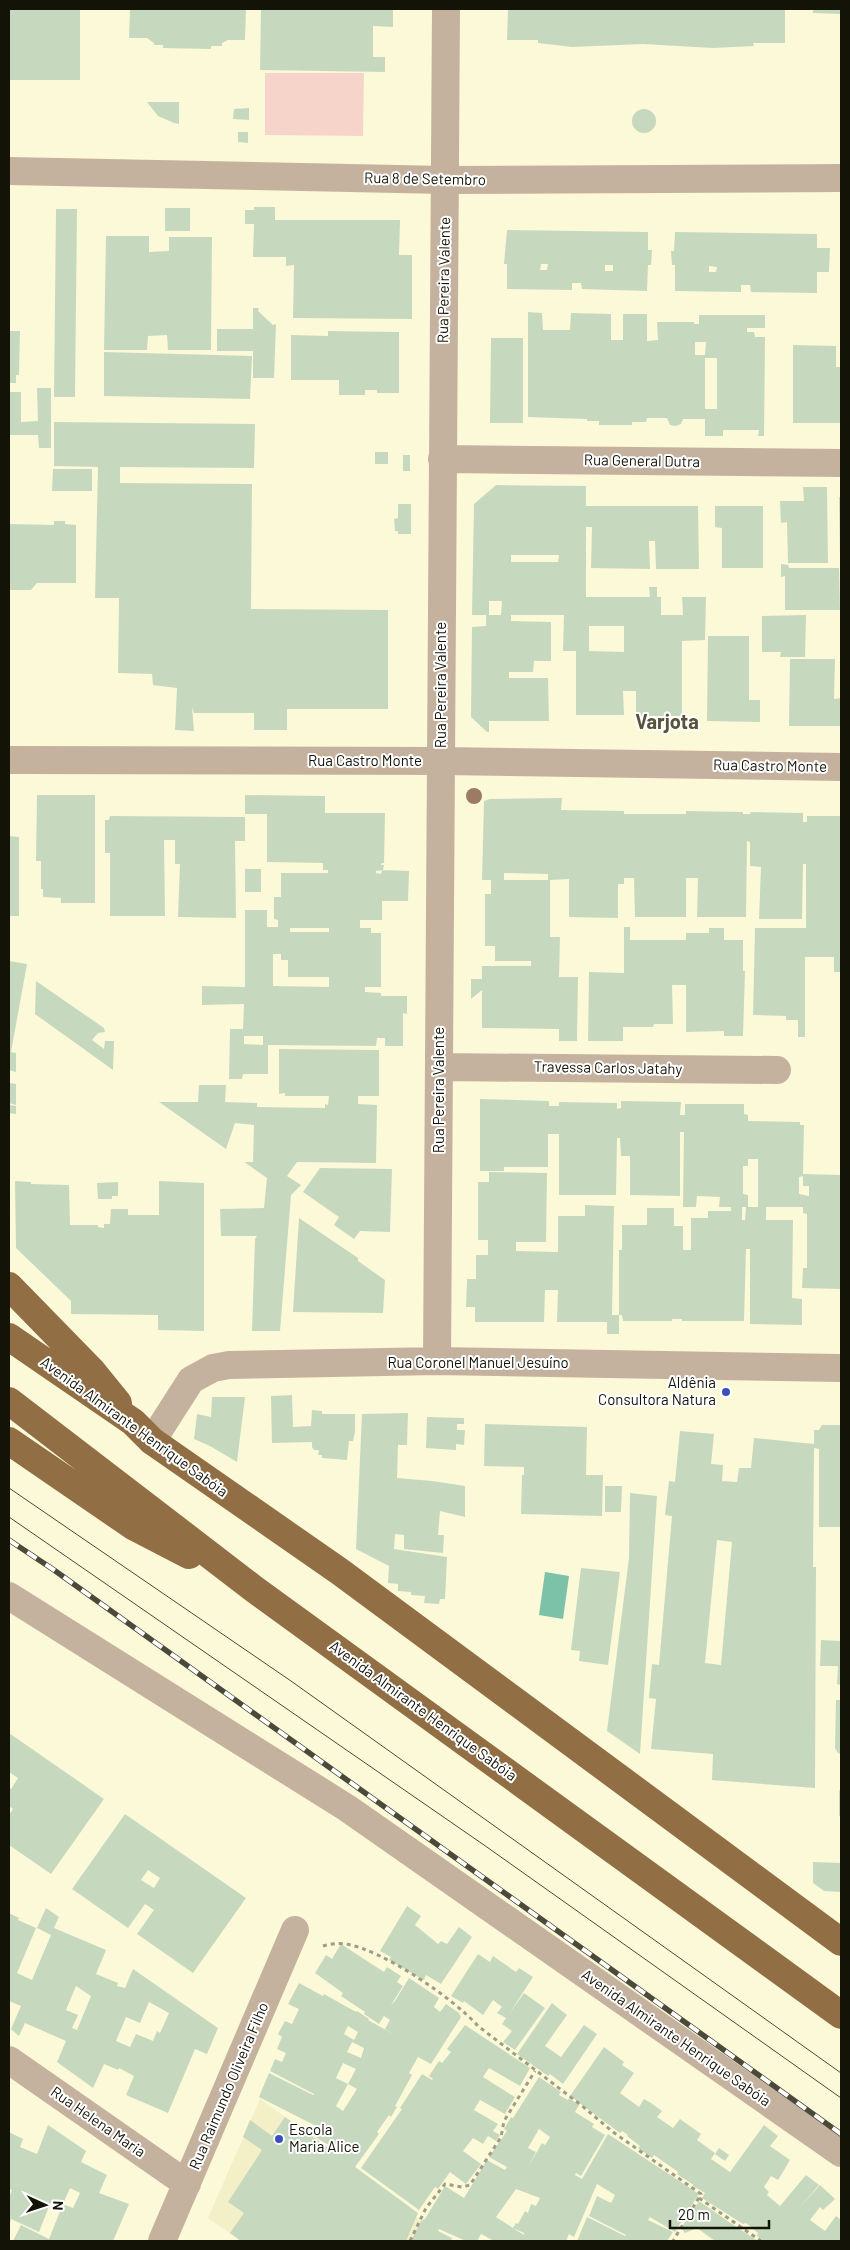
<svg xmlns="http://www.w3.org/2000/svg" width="850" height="2250" viewBox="0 0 850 2250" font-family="Barlow,sans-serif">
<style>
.built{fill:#f3efc7}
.green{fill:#f7d4ca}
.water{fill:#7cc2a9}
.building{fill:#c6d9be;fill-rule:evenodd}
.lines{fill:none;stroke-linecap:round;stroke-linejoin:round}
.path{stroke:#9f9d85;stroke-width:3;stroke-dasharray:4 4;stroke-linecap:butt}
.minor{stroke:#c5b29e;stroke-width:28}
.trunk{stroke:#916e44;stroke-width:28}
.tram{stroke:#4b4a3a;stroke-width:1}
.rail-casing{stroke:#4b4a3a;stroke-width:5.5}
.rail{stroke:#fff;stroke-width:4;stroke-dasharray:11;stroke-linecap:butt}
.tree{fill:#9b7b64}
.poi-dot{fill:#394fc1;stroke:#fff;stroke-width:2}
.labels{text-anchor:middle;stroke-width:4;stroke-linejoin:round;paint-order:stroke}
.street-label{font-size:15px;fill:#141308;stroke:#fff}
.poi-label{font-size:15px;fill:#141308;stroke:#fff;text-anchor:end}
.district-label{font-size:20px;font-weight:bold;fill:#575439;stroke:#fff}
</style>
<rect width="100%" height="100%" fill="#fcf9d9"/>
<path class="built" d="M260,2099L372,2179L421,2221L411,2241H241L208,2218Z"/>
<path class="green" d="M265,73H364L363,136L265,135Z"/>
<path class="water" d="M545,1572L569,1576L563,1619L539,1615Z"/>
<path class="building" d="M9,9H80V80H9Z
M130,9H246L245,40H228L222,43V46H211V49L163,48V45H154V43L147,38H129Z
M261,9H393V27L373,26V57H385V72L260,70Z
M508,9H785V43H753L754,46L713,48L643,44L572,47L538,43V40H507Z
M813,9H841V14L813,13Z
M147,102H179V124L174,123L158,116Z
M249,108V120L233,119L234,109Z
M632 121a12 12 0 1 1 24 0a12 12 0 1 1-24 0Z
M238,132H248V143L238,142Z
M254,207H275V220H400L399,255H412V319L293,318L294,265L286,266V257H253L254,224H245V210H254Z
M165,208H190V231H165Z
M56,209H77L75,397H54Z
M507,230L648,232V250H652L651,265H648L647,291L582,289L581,283H572V290L507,289V264H504ZM541,264H548L547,270H540ZM605,265H613V271H605Z
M675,232L817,234V248H830L829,272H817V293L751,292L750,285H741V292L675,291V265H672L671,251H674ZM709,266L717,267L716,272H709Z
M106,236H149V252L169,251V237H212L211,350H168L167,335L148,336L147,350H104Z
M253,308H259L258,311L273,325L276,324L274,378H253V351H217V329H253Z
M528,312L542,313L543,330H570L571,313L611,314V340H623V314H647V341L658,340L657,322H694V324H699V315H765V328H747V332H754L755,337H765L764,436H758L759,430H723V436H705V419H683L681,424L676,426L670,425L667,418H647L646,422H632V425H599V421H587V419L528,417ZM695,342H706L705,355H695ZM705,358H717V409H705Z
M9,331H20L19,375H16V383H9Z
M328,331L399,332V393H377V390H365V395H339V380H291V335L328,336Z
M491,338H523V423H490Z
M793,345L836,346V367H841V423H793Z
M104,352L252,356L250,399L104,396Z
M37,388H51V448H39L38,435H9V392H21V422L38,421Z
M54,422L255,424L254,468L120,467V483L252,484L251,609L388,610V709H287V730H254V713H194L192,707L194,731L175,730L177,688L153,685L152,674L118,673L119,598H95L98,467L54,466Z
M375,452H388V464H375Z
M403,455H410V471H403Z
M53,469H92V491H52Z
M496,485L586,486V506H698L699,569H656L655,541H649L650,569L591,568L592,527H586V597H650L649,587H657V597H661V615H683L682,597H706L705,640L682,641V716H636V691H623L624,715H576V651H563L564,615H511V621L551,622V661H534L533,672H509V678H548L549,721H489V732H487L471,717L472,627L486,626V615H472L474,504ZM511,555H559L558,562H511ZM489,601H502L501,615H489ZM589,626H624V652L589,651Z
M803,487H827L828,563H788L787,522L781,523L780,501H804Z
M839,497H841V557H840Z
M398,504H411V534H398V531H395L394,519L398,518Z
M715,506H763V568H722V528L715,527Z
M54,521H65V524L76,525V583H37L31,590H9V524L54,525Z
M781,564L788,565L789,568H839L840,610H785V576L781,577Z
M806,615L805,657H780L781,652H762V616Z
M708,636H749V700H760V722L707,721Z
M790,659H835L834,699L841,698L840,726H789Z
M37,795H95V903H61V898L43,897V889H41V861H36Z
M245,795L325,796V813H385L384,863H382L381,865H384L383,870L376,871V873L381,874L382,870L409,871L408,901H382V920H360V928H371V933H381V987H365V992L381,993V996H407V1014L403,1013V1046H385V1038H377L376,1046L268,1045V1074H243L242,1079H229L230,1029H243L244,1004L202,1005V986L245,987V910H267V927H278V920L274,919V897H281V873H328V870H323V863L267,862V814H245ZM290,928H329V932H290ZM273,954H281V960H288V977H329V987L273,986ZM244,1036H263V1045L244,1044Z
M562,798L561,810L624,811V814H686V811L743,812V814H750L751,812L803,813V822H807V816H841V972H834V957H805V1037H798V1020H786V1016L753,1015L755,928H806V864H803L802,919H759L761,867L750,866V842L747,841L746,917H697L698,878H686V917H635L634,878H624V884H618V918L569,917V879L550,880V937H560L559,977H578L577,1041H559V1029L482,1028V990L471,999V979H482V966H531V961H495V946H485V894H491V880H482L484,801L490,799ZM504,873L548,874V880H504Z
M110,816L245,817V841H235L236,918L178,917L180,864H175V840H164L165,916H110V853H105V820H109Z
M9,836L19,837V916H9Z
M245,869H261V892H245Z
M624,927H630V940H686V933H709V928H724V940H743V971H745L743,1036H724V1031L686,1032V985H672L673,1024H654L653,1027H623V1041H588L589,972L624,973Z
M9,961L27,964L11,1052L16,1053V1072L9,1070Z
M36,981L104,1028L105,1032L98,1033L92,1040L104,1049L105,1041H114L113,1070L35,1014Z
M279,1049L379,1050V1096H358V1104L377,1105L376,1163L297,1162L287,1176L301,1185L291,1195L280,1331H252L255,1239L257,1236H221L220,1209L264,1208L267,1178L244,1162H253L254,1125L235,1123L226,1149L159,1102H198L199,1085H226L225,1102L257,1103V1107L325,1108V1104L328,1105L329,1096H285V1093L279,1094Z
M9,1083L16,1084V1105L9,1103Z
M480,1099L549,1101V1106H559V1102L617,1103V1109L621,1108V1101L681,1102L680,1115H685V1104H744V1114L748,1115V1121L800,1122V1125H804L803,1174L841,1175V1289L802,1288L803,1268H807V1214L803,1213V1207H766V1220H793L792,1298L802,1299V1325L750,1324V1249H746L744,1321H682V1319H672V1321H623L622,1315H619V1250H622V1225H647V1208H674V1226H683V1250H691V1218H708V1211H731V1207H719L720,1197L697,1196L696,1207H683L684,1132H680V1196L630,1195V1156H621L620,1138H617L616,1195H559V1134H548V1167H504V1171H480ZM748,1159H758V1207H746L745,1220H742V1207H748V1195L743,1194V1166H748ZM803,1176V1186H809V1196L799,1194V1177Z
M9,1105L16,1106V1114L9,1113Z
M320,1168L392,1169L390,1232L360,1231L354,1239L334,1225L339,1217L303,1192Z
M489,1172L547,1173L546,1242H516V1251L558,1252V1216H585V1205L614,1206L612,1315H619V1334H607V1322H557L558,1290H545L544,1322H475V1307H466L467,1279H476V1255H488V1240H478V1182H489Z
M15,1181L31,1182V1184L69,1185L70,1225H98V1227L104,1228V1224H110L111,1209H128V1215H159V1181L204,1183V1331L158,1330V1315L71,1314V1301L16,1248Z
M118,1182V1196H112V1199H98L97,1183Z
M299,1218L358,1258V1261L385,1280L383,1313L293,1312Z
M292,1395L293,1427L311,1426L312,1410L322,1411V1414H355V1432L353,1441H349L347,1460L322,1458V1455H318L319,1450H314L312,1447V1442L272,1443L271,1396Z
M212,1397H245L237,1462L210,1446L194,1439L197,1414L211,1417Z
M408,1413L407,1445H398L397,1478L432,1481L465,1486V1517L440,1511L438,1535H444L443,1553L404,1549V1535L395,1534L394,1549L447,1557L445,1599H440L439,1604L424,1603L425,1596L411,1595V1592L398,1591V1584L388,1583L389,1566L356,1549L362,1414Z
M427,1417L464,1418V1424H457V1430H465L464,1445L456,1444V1450L426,1448Z
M485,1424L587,1427L586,1475H603L602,1516L521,1514L522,1475H524V1467L484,1466Z
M822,1425H841V1527H819V1449L814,1448L813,1567H816L815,1788L712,1780L713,1754L651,1749L656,1699L649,1698L652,1664L659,1665L672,1516L665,1515L669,1481L675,1482L680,1431L714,1434L711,1464L723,1465L722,1481L737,1482L739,1468H751L754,1438L814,1444V1430H819ZM717,1540L732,1542L721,1665L705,1663Z
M605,1486H622L621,1512H605Z
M630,1493L657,1496L640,1754L607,1731L629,1558Z
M581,1568L620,1572L608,1665L579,1661L580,1651L571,1650Z
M821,1640L841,1641V1685L837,1684L838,1666H820Z
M836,1700H841V1754L838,1753L835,1748Z
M9,1733L104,1799L51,1874L9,1845V1815L13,1809L9,1806V1787L11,1789L18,1778L9,1772Z
M841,1786V1816H839V1792Z
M125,1814L246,1898L193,1973L137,1934L154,1910L145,1904L128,1928L72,1889ZM148,1870L160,1878L154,1888L141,1880Z
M813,1862L841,1863V1892L824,1891L813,1883Z
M407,1906L421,1916L415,1925L438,1944L441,1941L447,1944L459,1927L472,1937L441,1984L426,1975L424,1980L389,1960L391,1957L380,1951Z
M46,1908L59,1917L54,1928L106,1950L96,1974L118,1983L117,1986L125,1988L133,1969L218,2028L207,2054L195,2049L168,2113L126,2095L134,2076L119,2068L118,2070L104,2064L93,2088L57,2062L66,2041L25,2023L19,2036L11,2029L21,2006L9,2001V1913L19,1918L18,1920L36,1928L17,1973L32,1980L51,1935L37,1928ZM76,1986L91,1996L77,2030L72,2028L78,2015L66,2010ZM149,2002L169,2013L160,2033L157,2031L153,2041L136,2034L130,2047L116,2041L126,2017L140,2023Z
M341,1944L384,1972L387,1967L401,1976L397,1982L403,1986L391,2005L395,2001L409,1978L439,1998L434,2007L440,2012L446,2004L459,2013L461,2017L431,2064L418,2057L409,2073L412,2075L395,2106L397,2107L391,2117L389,2115L377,2132L379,2134L355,2167L418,2213L406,2241H241L230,2233L244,2213L228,2202L262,2150L243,2137L250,2120L272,2136L285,2117L337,2154L339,2151L315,2137L320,2128L259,2097L269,2073L313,2095L314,2094L270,2071L275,2059L282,2062L286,2053L277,2049L282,2037L278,2034L285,2021L292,2024L299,2009L288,2004L299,1983L323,1996L324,1994L356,2012L357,2011L369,2019L368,2020L395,2035L385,2029L390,2020L384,2016L379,2024L364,2014L365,2012L341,1996L343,1993L315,1973L326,1955L332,1959ZM348,2026L358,2032L354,2040L344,2034ZM352,2042L364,2048L361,2058L347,2052ZM343,2063L356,2069L348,2084L357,2089L343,2111L336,2106L348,2084L336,2078Z
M478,1954L490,1962L493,1956L516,1972L519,1968L533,1977L509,2014L524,1993L545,2008L515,2050L503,2042L512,2031L502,2024L506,2018L497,2013L502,2007L493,2000L483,2015L464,2001L463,2003L451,1996Z
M552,2003L567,2015L545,2046L561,2057L584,2025L597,2034L563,2084L550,2074L548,2076L517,2054Z
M465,2025L530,2068L520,2086L489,2068L483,2077L515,2097L505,2114L480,2100L474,2110L498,2124L493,2131L500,2135L496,2141L488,2136L483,2144L473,2138L463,2151L481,2164L466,2184L450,2172L438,2189L435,2187L419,2210L361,2168L402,2109L400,2108L422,2074L432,2080L433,2079L429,2076L439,2061L442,2063L451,2052L447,2049Z
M604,2047L624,2062L622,2065L634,2073L620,2093L639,2107L644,2099L651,2103L662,2111L657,2117L673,2128L680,2119L701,2134L697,2140L715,2153L711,2159L730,2172L764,2125L778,2136L770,2146L790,2160L778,2180L771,2176L764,2187L769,2192L767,2195L780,2206L806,2175L819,2185L799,2208L820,2185L835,2199L823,2210L820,2207L810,2220L825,2231L836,2216L841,2220V2241H764L757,2236L758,2233L746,2223L743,2224L702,2198L705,2193L693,2186V2184H692L677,2174L678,2172L654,2155L652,2158L638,2148L640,2146L627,2136L628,2135L622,2131L620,2133L570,2096Z
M539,2077L561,2092L559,2095L568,2100L569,2098L579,2105L575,2112L594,2124L592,2127L605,2135L581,2176L576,2173L575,2175L582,2179L608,2134L699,2194L675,2232L650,2217L648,2220L673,2232L667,2241H577L587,2217L625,2236L626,2235L589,2216L597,2196L611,2203L615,2195L597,2184L574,2237L569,2234L566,2241H494L481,2234L477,2241H466L439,2229L438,2231L452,2238L451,2241H411L421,2221L425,2219L445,2186L464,2198L487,2160L505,2170L507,2167L489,2157L507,2131L504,2129L511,2117L513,2118ZM539,2129L550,2137L545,2145L542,2143L528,2167L536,2152L528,2148ZM516,2189L540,2198L536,2206L531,2204L528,2213L525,2211L518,2224L516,2223L513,2228L524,2233V2235L496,2217Z
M48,2125L86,2151L81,2162L107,2175L99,2193L129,2204L113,2241H13L21,2225L49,2239L61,2209L50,2204L39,2232L11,2219L9,2226V2197L12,2190L9,2189V2132L23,2139L20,2147L37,2154ZM70,2188L80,2193L73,2208L63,2204Z
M719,2148L729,2155L725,2161L715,2154Z
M699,2201L729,2222L758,2241H715L697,2228L685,2233L681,2228Z"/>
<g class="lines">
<path class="path" d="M323,1946C330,1944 338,1943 346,1944C383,1950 453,1998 478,2026L581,2105L613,2132L701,2194L673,2241
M699,2198L761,2241
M410,2241L426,2208L445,2184L462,2187L470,2185L501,2137L504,2121L535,2071"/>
<path class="minor" d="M9,171L445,180L841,178
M442,459L841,463
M9,760L441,761L841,767
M439,1067L777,1070
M437,1361L446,9
M152,1441L191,1380L213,1368L229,1365L437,1361L841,1368
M9,1596L347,1808L841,2153
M9,2060L187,2184
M162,2241L295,1930"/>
<path class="trunk" d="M9,1286L92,1371L118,1403
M9,1337L133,1422L152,1441L339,1571L841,1942
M9,1401L254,1589L841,2015
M9,1441L133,1526L189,1555"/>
<path class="tram" d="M9,1488L291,1681L841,2073
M9,1517L484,1845L841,2098"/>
<defs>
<path id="rail" d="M9,1540L54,1570L841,2134"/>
</defs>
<use href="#rail" class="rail-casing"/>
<use href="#rail" class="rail"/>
</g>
<circle class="tree" cx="474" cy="796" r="8"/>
<g class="poi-dot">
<circle cx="726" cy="1392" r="5"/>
<circle cx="279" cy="2139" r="5"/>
</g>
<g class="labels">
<g class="street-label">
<text transform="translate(425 179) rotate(1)" y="5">Rua 8 de Setembro</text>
<text transform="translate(444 280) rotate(-89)" y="5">Rua Pereira Valente</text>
<text transform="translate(642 461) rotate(1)" y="5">Rua General Dutra</text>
<text transform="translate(441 685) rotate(-90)" y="5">Rua Pereira Valente</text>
<text x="365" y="766">Rua Castro Monte</text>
<text transform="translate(770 766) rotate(1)" y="5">Rua Castro Monte</text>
<text transform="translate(608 1068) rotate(1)" y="5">Travessa Carlos Jatahy</text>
<text transform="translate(439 1090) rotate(-90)" y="5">Rua Pereira Valente</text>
<text x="478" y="1368">Rua Coronel Manuel Jesuíno</text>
<text transform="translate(134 1427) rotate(36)" y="5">Avenida Almirante Henrique Sabóia</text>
<text transform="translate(423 1711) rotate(36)" y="5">Avenida Almirante Henrique Sabóia</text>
<text transform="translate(676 2038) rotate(35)" y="5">Avenida Almirante Henrique Sabóia</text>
<text transform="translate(229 2086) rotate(-67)" y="5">Rua Raimundo Oliveira Filho</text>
<text transform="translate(98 2122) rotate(35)" y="5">Rua Helena Maria</text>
</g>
<g class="poi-label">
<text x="716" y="1388">Aldênia<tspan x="716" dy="17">Consultora Natura</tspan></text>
<text x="289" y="2135" text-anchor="start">Escola<tspan x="289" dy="17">Maria Alice</tspan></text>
</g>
<g class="district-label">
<text x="667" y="729">Varjota</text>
</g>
</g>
<rect width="850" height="2250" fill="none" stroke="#141308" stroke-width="20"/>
<g transform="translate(45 2205) rotate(93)" stroke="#ffffff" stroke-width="4" paint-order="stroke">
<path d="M0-4L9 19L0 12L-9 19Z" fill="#141308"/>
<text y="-8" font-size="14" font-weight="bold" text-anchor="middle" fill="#141308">N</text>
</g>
<path d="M670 2220v8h99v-8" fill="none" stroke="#141308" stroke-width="2.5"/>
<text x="678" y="2220" font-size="15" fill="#141308" stroke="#ffffff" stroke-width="4" paint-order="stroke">20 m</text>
</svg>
